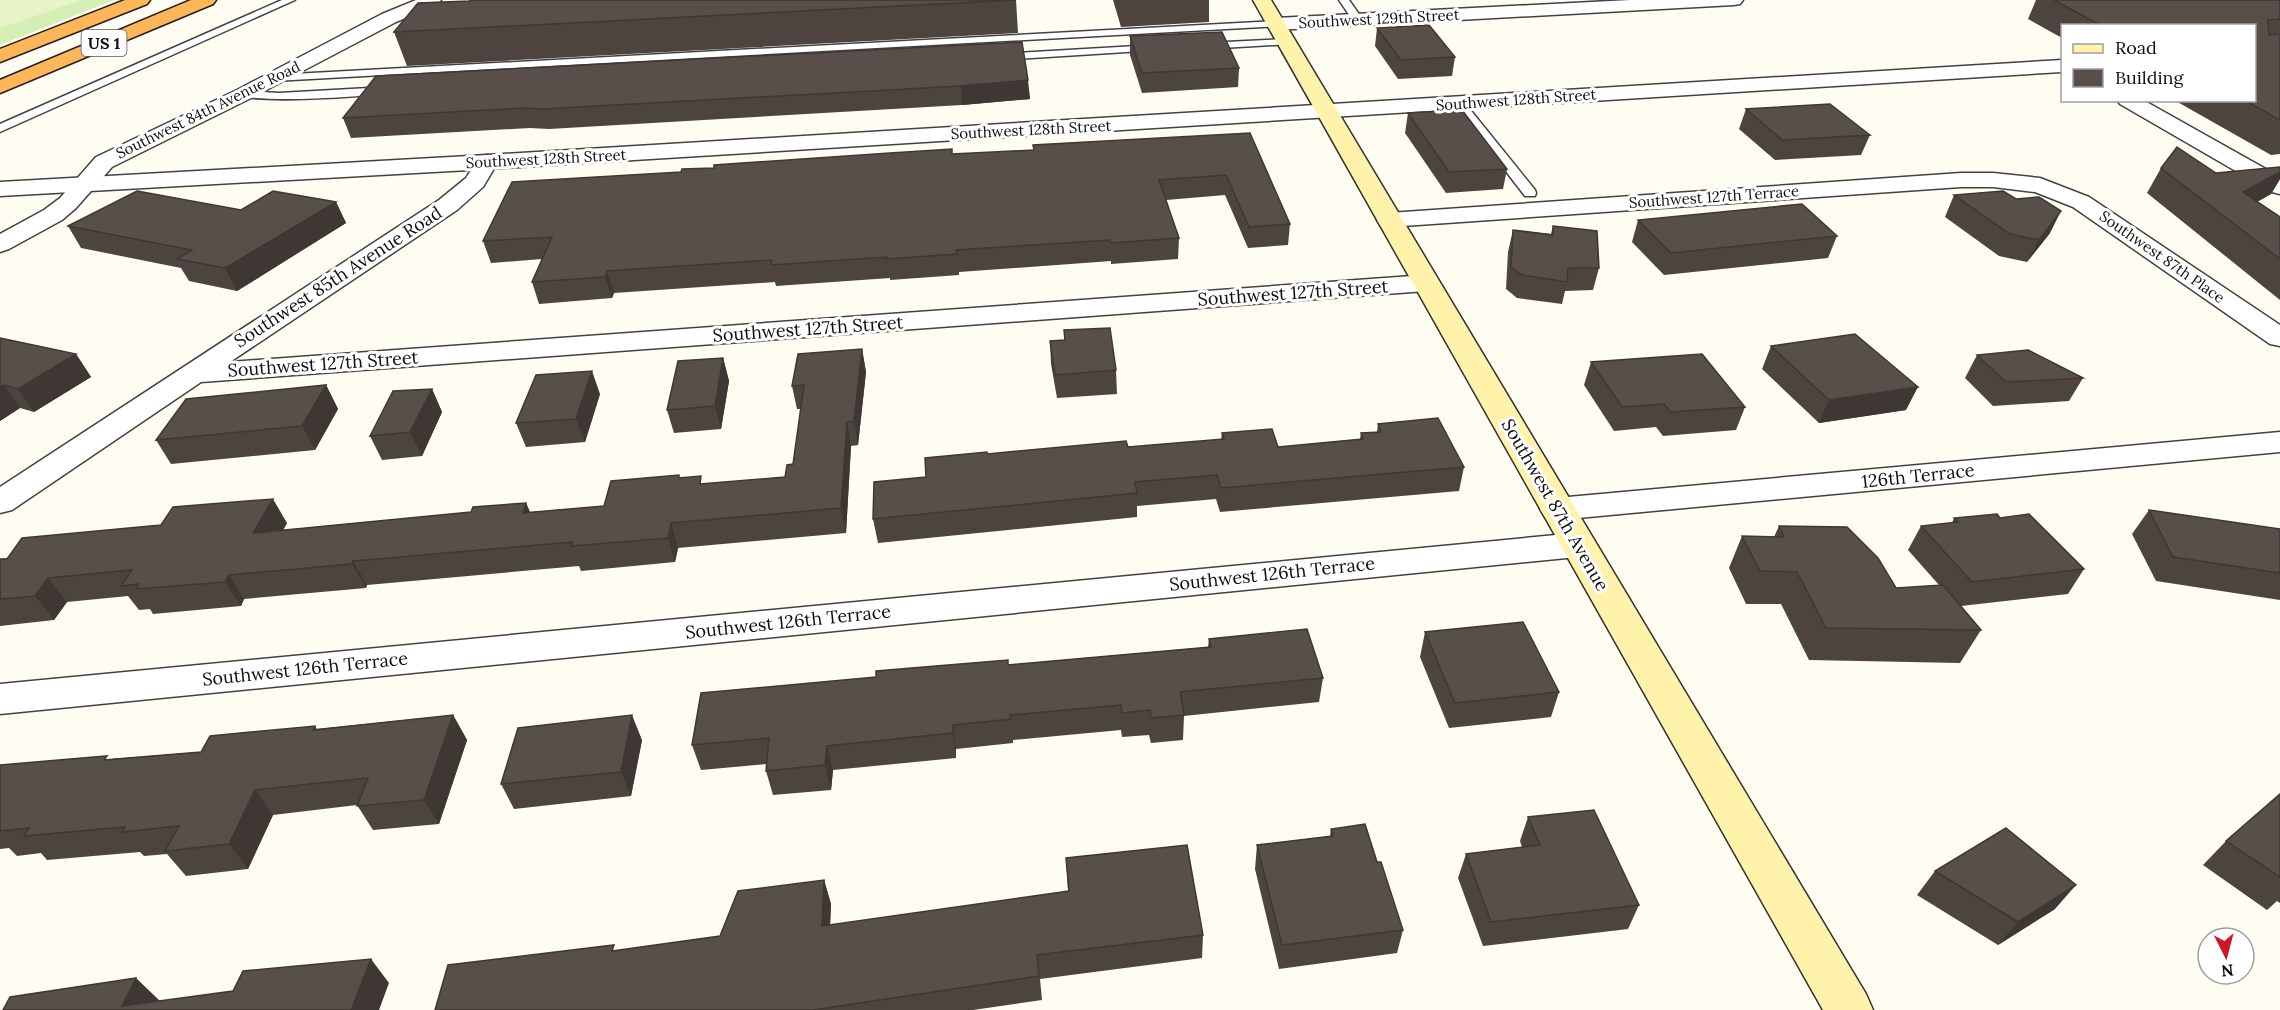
<svg xmlns="http://www.w3.org/2000/svg" width="2280" height="1010" viewBox="0 0 2280 1010" font-family="Lora,serif">
<style>
.green{fill:#d5eeb6}
.pitch{fill:#e7f4c8}
.lines{fill:none;stroke-linecap:round;stroke-linejoin:round}
.service-casing{stroke:#424242;stroke-width:3}
.minor-casing{stroke:#424242;stroke-width:3}
.tertiary-casing{stroke:#424242;stroke-width:3}
.secondary-casing{stroke:#313131;stroke-width:3}
.trunk-casing{stroke:#202020;stroke-width:3}
.service{fill:#fff;fill-rule:evenodd}
.minor{fill:#fff;fill-rule:evenodd}
.tertiary{fill:#fff;fill-rule:evenodd}
.secondary{fill:#fff3ac;fill-rule:evenodd}
.trunk{fill:#ffb658;fill-rule:evenodd}
.wall{fill:#4d4440}
.shaded-wall{fill:#3e3734}
.building{fill:#594f4a;stroke:#3e3734;stroke-width:1.5}
.labels{text-anchor:middle;stroke-width:6;stroke-linejoin:round;paint-order:stroke}
.far-street-label{font-size:15px;fill:#0f0f0f;stroke:#fff}
.shield{fill:#fff;stroke:#575757;stroke-width:1.5}
.shield-label{font-size:16px;font-weight:bold;fill:#0f0f0f}
.street-label{font-size:18px;fill:#0f0f0f;stroke:#fff}
</style>
<rect width="100%" height="100%" fill="#fffcf1"/>
<path class="green" d="M0,0H114L0,45Z"/>
<path class="pitch" d="M0,0H82L0,28Z"/>
<g class="lines">
<defs>
<path id="service" d="M282,0H295L0,132V124Z
M1339,0H1349L1363,20L1362,22H1354Z
M1276,21L1280,22V26L274,81L268,78L274,75Z
M1287,39L1292,42L1291,44L1205,49L1200,46L1205,43Z
M1154,45L1158,46V50L1001,60L996,57L1001,54Z
M387,87L393,90L391,92C371,97 250,104 238,94L244,91L279,93Z
M1460,101L1464,102L1535,190L1536,193L1535,196H1525L1454,104Z"/>
<path id="minor" d="M416,0H441L438,4L396,22L251,98L112,167L76,208L62,220L9,249L0,252V234L44,210L60,198L96,157L237,90L382,14Z
M1630,0H1743L1740,4L1734,5L1276,30L1269,28L1267,24L1269,20L1276,18Z
M2117,100H2143L2280,177V194L2272,192L2120,104Z
M487,155L495,157L498,162L483,187L457,210L230,362L1426,275L1435,277L1439,283L1435,289L1426,291L201,382L12,510L0,513V487L439,200L466,178L479,157Z
M1961,173H1993L2040,178L2089,197L2280,325V346L2270,344L2073,207L2035,192L1993,187H1961L1389,227L1380,225L1377,220L1380,215L1389,213Z
M2280,432V452L1557,520L1545,517L1540,509L1545,501L1557,498Z
M1577,533L1589,537L1594,545L1589,553L1577,557L0,714V684Z"/>
<path id="tertiary" d="M2062,60V72L487,169L0,196V182L487,155Z"/>
<path id="secondary" d="M1253,0H1271L1866,994L1873,1010H1823Z"/>
<path id="trunk" d="M125,0H150L147,4L0,62V49Z
M191,0H216L213,4L0,93V80Z"/>
</defs>
<use href="#service" class="service-casing"/>
<use href="#minor" class="minor-casing"/>
<use href="#tertiary" class="tertiary-casing"/>
<use href="#secondary" class="secondary-casing"/>
<use href="#trunk" class="trunk-casing"/>
<use href="#service" class="service"/>
<use href="#minor" class="minor"/>
<use href="#tertiary" class="tertiary"/>
<use href="#secondary" class="secondary"/>
<use href="#trunk" class="trunk"/>
</g>
<path class="wall" d="M1016,0L1018,33L407,66L394,32L469,1Z
M1113,0H1209V22L1121,27Z
M2036,0H2280V154L2271,155L2174,100H2254V26H2062V38L2028,19Z
M1377,28L1455,57L1452,76L1398,79L1375,46Z
M1130,36L1239,68L1238,87L1142,93L1130,55Z
M1022,42L1030,99L962,105L549,129L530,128L351,138L343,118Z
M1746,109L1870,135L1861,155L1775,160L1739,129Z
M1408,113L1507,169L1503,189L1446,193L1405,133Z
M1250,133L1290,224L1288,245L1248,248L1225,195L1166,200L1179,238L1178,259L1111,264V261L959,272V275L890,280V278L776,286L775,282L614,293L612,298L539,304L532,282L542,259L491,263L483,241L681,172L1034,150Z
M2280,167V179L2271,194L2257,202L2280,217V300L2147,193L2161,168L2216,173Z
M1954,195L2050,233L2027,262L1999,256L1945,217Z
M336,202L346,223L237,291L189,281L181,268L81,248L68,226L241,210Z
M1638,220L1837,236L1828,258L1664,275L1632,242Z
M1553,226L1599,268L1593,290L1565,291L1562,304L1517,298L1506,289L1508,252L1513,230L1551,234Z
M1064,330L1116,370L1117,394L1057,398L1051,364L1050,341L1064,340Z
M0,338L76,354L91,377L34,412L20,408L0,421Z
M1771,346L1906,410L1819,423L1762,369Z
M862,349L866,372L858,445L851,446L846,533L678,548L675,562L581,571L579,566L367,585L366,588L244,599L241,606L153,614L150,609L139,610L128,596L67,602L54,620L0,626V559L287,523L283,530L471,512L526,503L530,512L604,506L679,475V478L703,484L785,477L793,464L801,409H797L792,386Z
M1977,355L2083,378L2069,401L1993,406L1965,378Z
M723,358L729,381L721,429L674,433L667,410Z
M1591,362L1745,407L1736,430L1663,436L1656,427L1614,431L1584,385Z
M326,385L338,409L315,450L171,464L156,440Z
M432,389L442,412L422,456L382,460L370,436Z
M600,394L585,442L526,447L516,423Z
M1378,424L1464,467L1459,491L1220,512L1216,499L1137,506V517L878,543L873,519L926,477L987,454L1128,447L1221,440L1222,433L1278,447L1360,439L1361,433L1377,432Z
M2149,510L2280,529V600L2156,581L2132,534Z
M1954,518H2000L2084,569L2068,594L1961,606L1981,630L1960,663L1809,660L1781,604H1746L1729,568L1742,536L1774,537L1779,526L1896,588L1939,585L1908,550L1921,526L1952,523Z
M1425,632L1559,692L1551,717L1449,728L1420,657Z
M1209,639L1323,678L1319,702L1184,716L1183,740L1151,743L1149,735L1122,737L1121,730L1013,740V743L956,749V758L833,770L831,790L773,795L766,771L767,764L701,770L692,745L1008,665L1208,647Z
M453,715L467,740L439,824L373,830L357,805L273,815L248,869L186,876L167,854L144,856L140,852L47,860L41,853L17,856L9,848L0,849V765L110,759L201,752L315,726L317,729Z
M642,740L631,796L514,809L501,784Z
M2280,794V903L2277,901L2267,910L2203,865L2226,841Z
M1528,817L1639,905L1628,929L1483,946L1458,878L1466,854L1522,847L1520,841Z
M1331,829L1377,862L1403,930L1397,953L1279,969L1255,869L1257,845L1330,836Z
M1066,858L1203,935L1202,958L1040,979L1042,1000L973,1010H435L617,951L720,936L824,880L831,904L830,925L1068,891Z
M1935,871L2055,909L1998,945L1917,895Z"/>
<path class="shaded-wall" d="M1028,80L1030,99L962,105L961,86Z
M2280,172V179L2271,194L2227,218L2243,192Z
M336,202L346,223L237,291L225,268Z
M2061,211L2050,233L2027,262L2039,240Z
M607,271L614,293L612,298L605,277Z
M862,349L866,372L858,445L854,421Z
M76,354L91,377L34,412L18,389Z
M723,358L729,381L721,429L715,406Z
M592,371L600,394L585,442L576,419Z
M4,385L20,408L0,421V388Z
M326,385L338,409L315,450L302,426Z
M1918,387L1906,410L1819,423L1829,400Z
M432,389L442,412L422,456L410,432Z
M847,422L851,446L846,533L841,508Z
M273,499L287,523L268,557L253,533Z
M526,503L536,527L523,513Z
M671,523L678,548L675,562L668,538Z
M353,561L367,585L366,588L352,564Z
M229,575L244,599L241,606L225,582Z
M48,578L67,602L54,620L35,596Z
M453,715L467,740L439,824L424,800Z
M632,715L642,740L631,796L621,772Z
M953,725L956,749V758L953,733Z
M827,746L833,770L831,790L825,765Z
M255,790L273,815L248,869L229,844Z
M824,880L831,904L829,950L822,926Z
M2076,885L2055,909L1998,945L2018,922Z
M371,959L389,983L379,1010H351Z
M136,978L160,1001L122,1006Z"/>
<path class="building" d="M470,0H1016L394,32L418,3L469,1Z
M2054,0H2280V19L2268,20L2269,35L2280,34V120L2244,100H2254V26H2102Z
M1429,25L1455,57L1401,60L1377,28Z
M1222,32L1239,68L1142,73L1130,36Z
M1022,42L1028,80L961,86L542,109L524,108L343,118L376,76Z
M1830,104L1870,135L1782,140L1746,109Z
M1462,110L1507,169L1449,172L1408,113Z
M1250,133L1290,224L1249,227L1226,175L1159,180L1179,238L1111,243L1110,240L956,250L957,254L887,259V257L771,265L772,260L607,271L605,277L532,282L552,237L483,241L512,182L681,172L682,169L714,168V165L890,153L952,149V154L1034,150L1033,145Z
M2177,147L2216,173L2280,167V172L2243,192L2280,217V259L2161,168Z
M137,191L241,210L273,191L336,202L225,268L177,259L192,250L68,226Z
M2003,191L2016,199L2039,197L2061,211L2039,240L2010,234L1954,195Z
M1802,204L1837,236L1671,253L1638,220Z
M1553,226L1597,231L1599,268H1568L1567,282L1522,275L1511,267L1513,230L1553,235Z
M1110,328L1116,370L1055,375L1050,341L1065,340L1064,330Z
M1855,334L1918,387L1829,400L1771,346Z
M0,338L76,354L18,389L4,385L0,388Z
M862,349L854,421L847,422L841,508L671,523L668,538L571,546L572,542L353,561L352,564L229,575L225,582L136,589L139,584L121,586L132,570L48,578L35,596L0,599V559H7L22,538L161,525L173,507L273,499L253,533L471,512L473,507L526,503L523,513L604,506L611,481L679,475V478L701,476L700,484L785,477L787,465L793,464L804,385L792,386L798,354Z
M2028,350L2083,378L2006,382L1977,355Z
M1702,354L1745,407L1671,412L1664,404L1622,407L1591,362Z
M723,358L715,406L667,410L678,361Z
M592,371L576,419L516,423L536,375Z
M326,385L302,426L156,440L186,399Z
M432,389L410,432L370,436L393,391Z
M1438,418L1464,467L1221,488L1217,475L1135,482L1137,493L873,519L874,482L926,477L925,458L987,452V454L1126,441L1128,447L1224,439L1222,433L1272,429L1278,447L1363,439L1361,433L1381,432L1378,424Z
M2149,510L2280,529V573L2173,557Z
M1997,514L2000,518L2029,514L2084,569L1972,582L1921,526L1958,522L1954,518Z
M1779,526L1847,527L1878,558L1896,588L1943,585L1981,630L1826,628L1797,572L1760,571L1742,536L1784,537Z
M1523,622L1559,692L1455,703L1425,632Z
M1307,629L1323,678L1180,692L1184,715L1151,718L1150,710L1122,713L1121,705L1010,715L1011,719L953,725V733L827,746L825,765L766,771L769,738L692,745L701,693L876,677V671L1008,660V665L1211,647L1209,639Z
M453,715L424,800L357,806L368,778L255,790L229,844L165,851L179,826L122,832L125,827L24,836L29,828L0,831V765L107,756L104,760L201,752L210,736L315,726L313,730Z
M632,715L621,772L501,784L518,728Z
M2280,794V877L2226,841Z
M1594,810L1639,905L1491,922L1466,854L1540,845L1528,817Z
M1365,824L1377,862H1381L1403,930L1282,945L1257,845L1333,836L1331,829Z
M2006,828L2076,885L2018,922L1935,871Z
M1187,845L1203,935L1037,955L1039,976L813,1010H435L448,965L614,945L612,951L720,936L738,891L824,880L822,926L1069,891L1066,858Z
M371,959L351,1010H3L10,997L136,978L122,1006L233,991L243,971Z"/>
<g class="labels">
<g class="far-street-label">
<text transform="translate(1379 19) rotate(-3)" y="5">Southwest 129th Street</text>
<text transform="translate(1516 100) rotate(-4)" y="5">Southwest 128th Street</text>
<text transform="translate(208 110) rotate(-26)" y="5">Southwest 84th Avenue Road</text>
<text transform="translate(1031 130) rotate(-3)" y="5">Southwest 128th Street</text>
<text transform="translate(546 159) rotate(-3)" y="5">Southwest 128th Street</text>
<text transform="translate(1714 197) rotate(-4)" y="5">Southwest 127th Terrace</text>
<text transform="translate(2162 257) rotate(35)" y="5">Southwest 87th Place</text>
</g>
<rect class="shield" x="81.5" y="30" width="45" height="26" rx="4.5"/>
<g class="shield-label">
<text x="104" y="49">US 1</text>
</g>
<g class="street-label">
<text transform="translate(338 277) rotate(-33)" y="6">Southwest 85th Avenue Road</text>
<text transform="translate(1293 293) rotate(-4)" y="6">Southwest 127th Street</text>
<text transform="translate(808 329) rotate(-4)" y="6">Southwest 127th Street</text>
<text transform="translate(323 364) rotate(-4)" y="6">Southwest 127th Street</text>
<text transform="translate(1918 476) rotate(-6)" y="6">126th Terrace</text>
<text transform="translate(1555 505) rotate(60)" y="6">Southwest 87th Avenue</text>
<text transform="translate(1272 574) rotate(-6)" y="6">Southwest 126th Terrace</text>
<text transform="translate(788 622) rotate(-6)" y="6">Southwest 126th Terrace</text>
<text transform="translate(305 669) rotate(-6)" y="6">Southwest 126th Terrace</text>
</g>
</g>
<rect x="2061" y="24" width="195" height="78" fill="#ffffff" stroke="#9f9f9f" stroke-width="1.5"/>
<rect x="2073" y="44" width="30" height="9" fill="#fff3ac" stroke="#9f9f9f" stroke-width="1.5"/>
<text x="2115" y="54" font-size="18" fill="#0f0f0f">Road</text>
<rect x="2073" y="69" width="30" height="18" fill="#594f4a" stroke="#9f9f9f" stroke-width="1.5"/>
<text x="2115" y="84" font-size="18" fill="#0f0f0f">Building</text>
<g transform="translate(2226 956) rotate(174)"><circle r="28" fill="#ffffff" stroke="#9f9f9f" stroke-width="1.5"/>
<path d="M0-4.5L10 22L0 15L-10 22Z" fill="#cf1726"/>
<text y="-9" font-size="16" font-weight="bold" text-anchor="middle" fill="#0f0f0f">N</text>
</g>
</svg>
